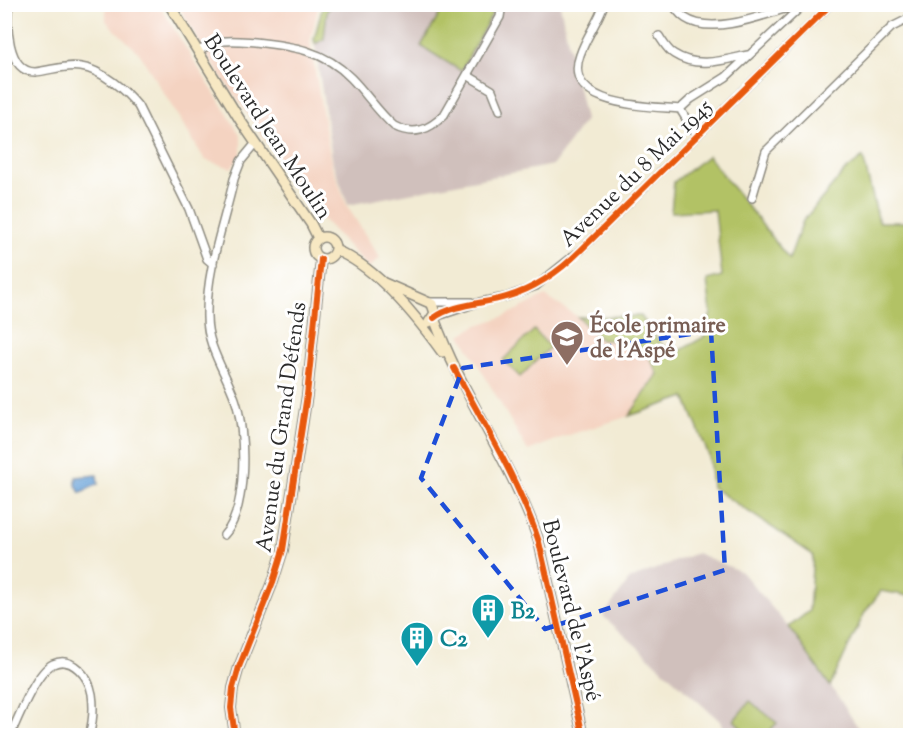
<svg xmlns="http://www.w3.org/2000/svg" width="915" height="740" viewBox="0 0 915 740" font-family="'Sorts Mill Goudy',serif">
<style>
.built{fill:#f4d3c1}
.industrial{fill:#d0c0bc}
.green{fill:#b2c265;stroke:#6e7648;stroke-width:1.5}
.water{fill:#69a2d8;stroke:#4a6682;stroke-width:1.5}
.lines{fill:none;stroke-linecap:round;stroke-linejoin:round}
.street-casing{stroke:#8e8b80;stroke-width:10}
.secondary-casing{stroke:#8e8b80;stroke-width:12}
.street{stroke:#fff;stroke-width:7}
.secondary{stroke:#f7e8c3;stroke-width:9}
.cycleway-casing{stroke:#fff;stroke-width:10}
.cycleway{stroke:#e8590c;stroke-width:6}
.marked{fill:none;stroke:#1d4ed8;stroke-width:4.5;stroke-dasharray:12 8;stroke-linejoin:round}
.labels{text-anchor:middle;stroke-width:6;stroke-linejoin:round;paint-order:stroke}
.street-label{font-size:22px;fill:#2b2b2b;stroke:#fff}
.education-label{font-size:22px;font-weight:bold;fill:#785e54;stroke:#fff;text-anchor:start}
.culture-label{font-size:22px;font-weight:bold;fill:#0d838f;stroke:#fff;text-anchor:start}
</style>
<rect width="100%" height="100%" fill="#fff"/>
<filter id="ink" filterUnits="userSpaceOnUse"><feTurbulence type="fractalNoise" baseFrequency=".0167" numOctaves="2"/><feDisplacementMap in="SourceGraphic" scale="12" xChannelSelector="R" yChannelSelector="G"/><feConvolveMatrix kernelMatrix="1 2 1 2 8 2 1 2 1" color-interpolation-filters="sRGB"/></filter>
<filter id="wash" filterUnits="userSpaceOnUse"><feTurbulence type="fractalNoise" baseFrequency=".008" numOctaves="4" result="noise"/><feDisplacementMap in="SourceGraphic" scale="24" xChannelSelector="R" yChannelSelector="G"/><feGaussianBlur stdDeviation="1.35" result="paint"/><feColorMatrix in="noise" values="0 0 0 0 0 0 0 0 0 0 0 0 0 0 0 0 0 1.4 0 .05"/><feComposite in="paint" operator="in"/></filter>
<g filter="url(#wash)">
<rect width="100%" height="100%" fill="#f2ebd4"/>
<path class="built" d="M106,5H159L241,136V155L231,168L205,160L139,53L106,21Z
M178,5H319L310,42L332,166L347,206L380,258L369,268L315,211L209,59Z
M545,296L578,317L601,340H632L650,358L658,374L629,416L566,436L528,451L461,335L475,326L505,316Z"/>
<path class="industrial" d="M322,5H560L585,120L553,165L348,205L333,164L314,39Z
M697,553L742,572L806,648L863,735H727L721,722L603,616L630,579Z"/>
<path class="green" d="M323,5H331L327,11L324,39L315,44L314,39Z
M445,5H495L491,16L461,71L421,46Z
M708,156L789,259L803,221L844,172L863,157L879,222H910V596L881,591L865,612L830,686L789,627L809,611L813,555L712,487L709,456L685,397L629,416L658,374L650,358L632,340H601L578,317L641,316L661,344L676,353L704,337L711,313L707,280L722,276L715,210L671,212L674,182Z
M534,330L550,347L520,377L503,360Z
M750,701L777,723L765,735H748L734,720Z"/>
<path class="water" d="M97,475L98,484L80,493L76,485V477Z"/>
</g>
<g filter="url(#ink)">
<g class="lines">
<defs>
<path id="street" d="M9,4C6,23 7,72 35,72C50,71 65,64 81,67C102,70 125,90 138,106L189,209L207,259L213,264
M604,4C598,22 586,37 580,55C561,107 649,106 680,109L691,99L726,77L804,4
M672,4C676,9 680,15 685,18C713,37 769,13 800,4
M659,36C663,42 668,51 674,54C697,69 724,60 748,55
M198,51C221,38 229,40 255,42C292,46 324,50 351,78C366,93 378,112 394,126C414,136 429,130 444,115L500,17L502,4
M467,75L492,90L500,110
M680,109L697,136
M752,198L766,151L892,27L910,18
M430,302H471
M435,317L480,302L506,297L536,286L581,250L831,4
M224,535C248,510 246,430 235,399C225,371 207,347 207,317C206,270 224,224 234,179L241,161L256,143
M10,736C18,718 36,672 53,664C72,655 89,677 92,694C94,708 93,722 89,736"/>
<path id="secondary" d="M169,4L240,120L311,224L318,238
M313 248a11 11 0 1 1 22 0a11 11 0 1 1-22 0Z
M335,250C377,267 416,316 442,352
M382,282L432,304L435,313L429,322
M434,318C462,396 513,464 539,542L583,736
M235,736L231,708L233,688L239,667L273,582L283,550L307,395L321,259"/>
</defs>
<use href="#street" class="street-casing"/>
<use href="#secondary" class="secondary-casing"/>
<use href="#street" class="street"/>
<use href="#secondary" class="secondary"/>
<defs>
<path id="cycleway" d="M434,318C453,304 483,304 506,297C534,289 560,271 581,250L831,4
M454,368C484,425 519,481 539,542L583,736
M235,736L231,708L233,688L239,667L273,582L283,550L307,395L321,259"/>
</defs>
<use href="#cycleway" class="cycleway-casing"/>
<use href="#cycleway" class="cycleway"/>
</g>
</g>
<path class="marked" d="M711,331L725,570L545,629L421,478L463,368Z"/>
<defs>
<symbol id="school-pin" viewBox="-11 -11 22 30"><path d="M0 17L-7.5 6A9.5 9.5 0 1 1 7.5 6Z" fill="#8d6e63" stroke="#fff"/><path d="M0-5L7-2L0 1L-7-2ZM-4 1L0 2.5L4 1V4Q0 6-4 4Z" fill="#fff"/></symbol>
<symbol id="building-pin" viewBox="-11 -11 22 30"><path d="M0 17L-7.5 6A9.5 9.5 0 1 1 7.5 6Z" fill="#0f9aa8" stroke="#fff"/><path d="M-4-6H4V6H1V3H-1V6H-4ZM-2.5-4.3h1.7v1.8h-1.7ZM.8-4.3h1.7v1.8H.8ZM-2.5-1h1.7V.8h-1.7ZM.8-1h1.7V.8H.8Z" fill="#fff"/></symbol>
</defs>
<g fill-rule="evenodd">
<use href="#school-pin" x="548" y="318" width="38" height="52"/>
<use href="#building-pin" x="469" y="591" width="38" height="52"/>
<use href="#building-pin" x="398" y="619" width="38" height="52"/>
</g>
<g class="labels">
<g class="street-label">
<text transform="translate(269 126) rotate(57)" y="8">Boulevard Jean Moulin</text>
<text transform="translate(635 172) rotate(-44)" y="8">Avenue du 8 Mai 1945</text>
<text transform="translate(280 427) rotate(-82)" y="8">Avenue du Grand Défends</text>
<text transform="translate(573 610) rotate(76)" y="8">Boulevard de l'Aspé</text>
</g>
<g class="education-label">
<text x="590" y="332">École primaire<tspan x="590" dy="25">de l’Aspé</tspan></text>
</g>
<g class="culture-label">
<text x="511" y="618">B2</text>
<text x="440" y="646">C2</text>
</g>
</g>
<rect width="915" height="740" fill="none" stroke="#fff" stroke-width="24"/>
</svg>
